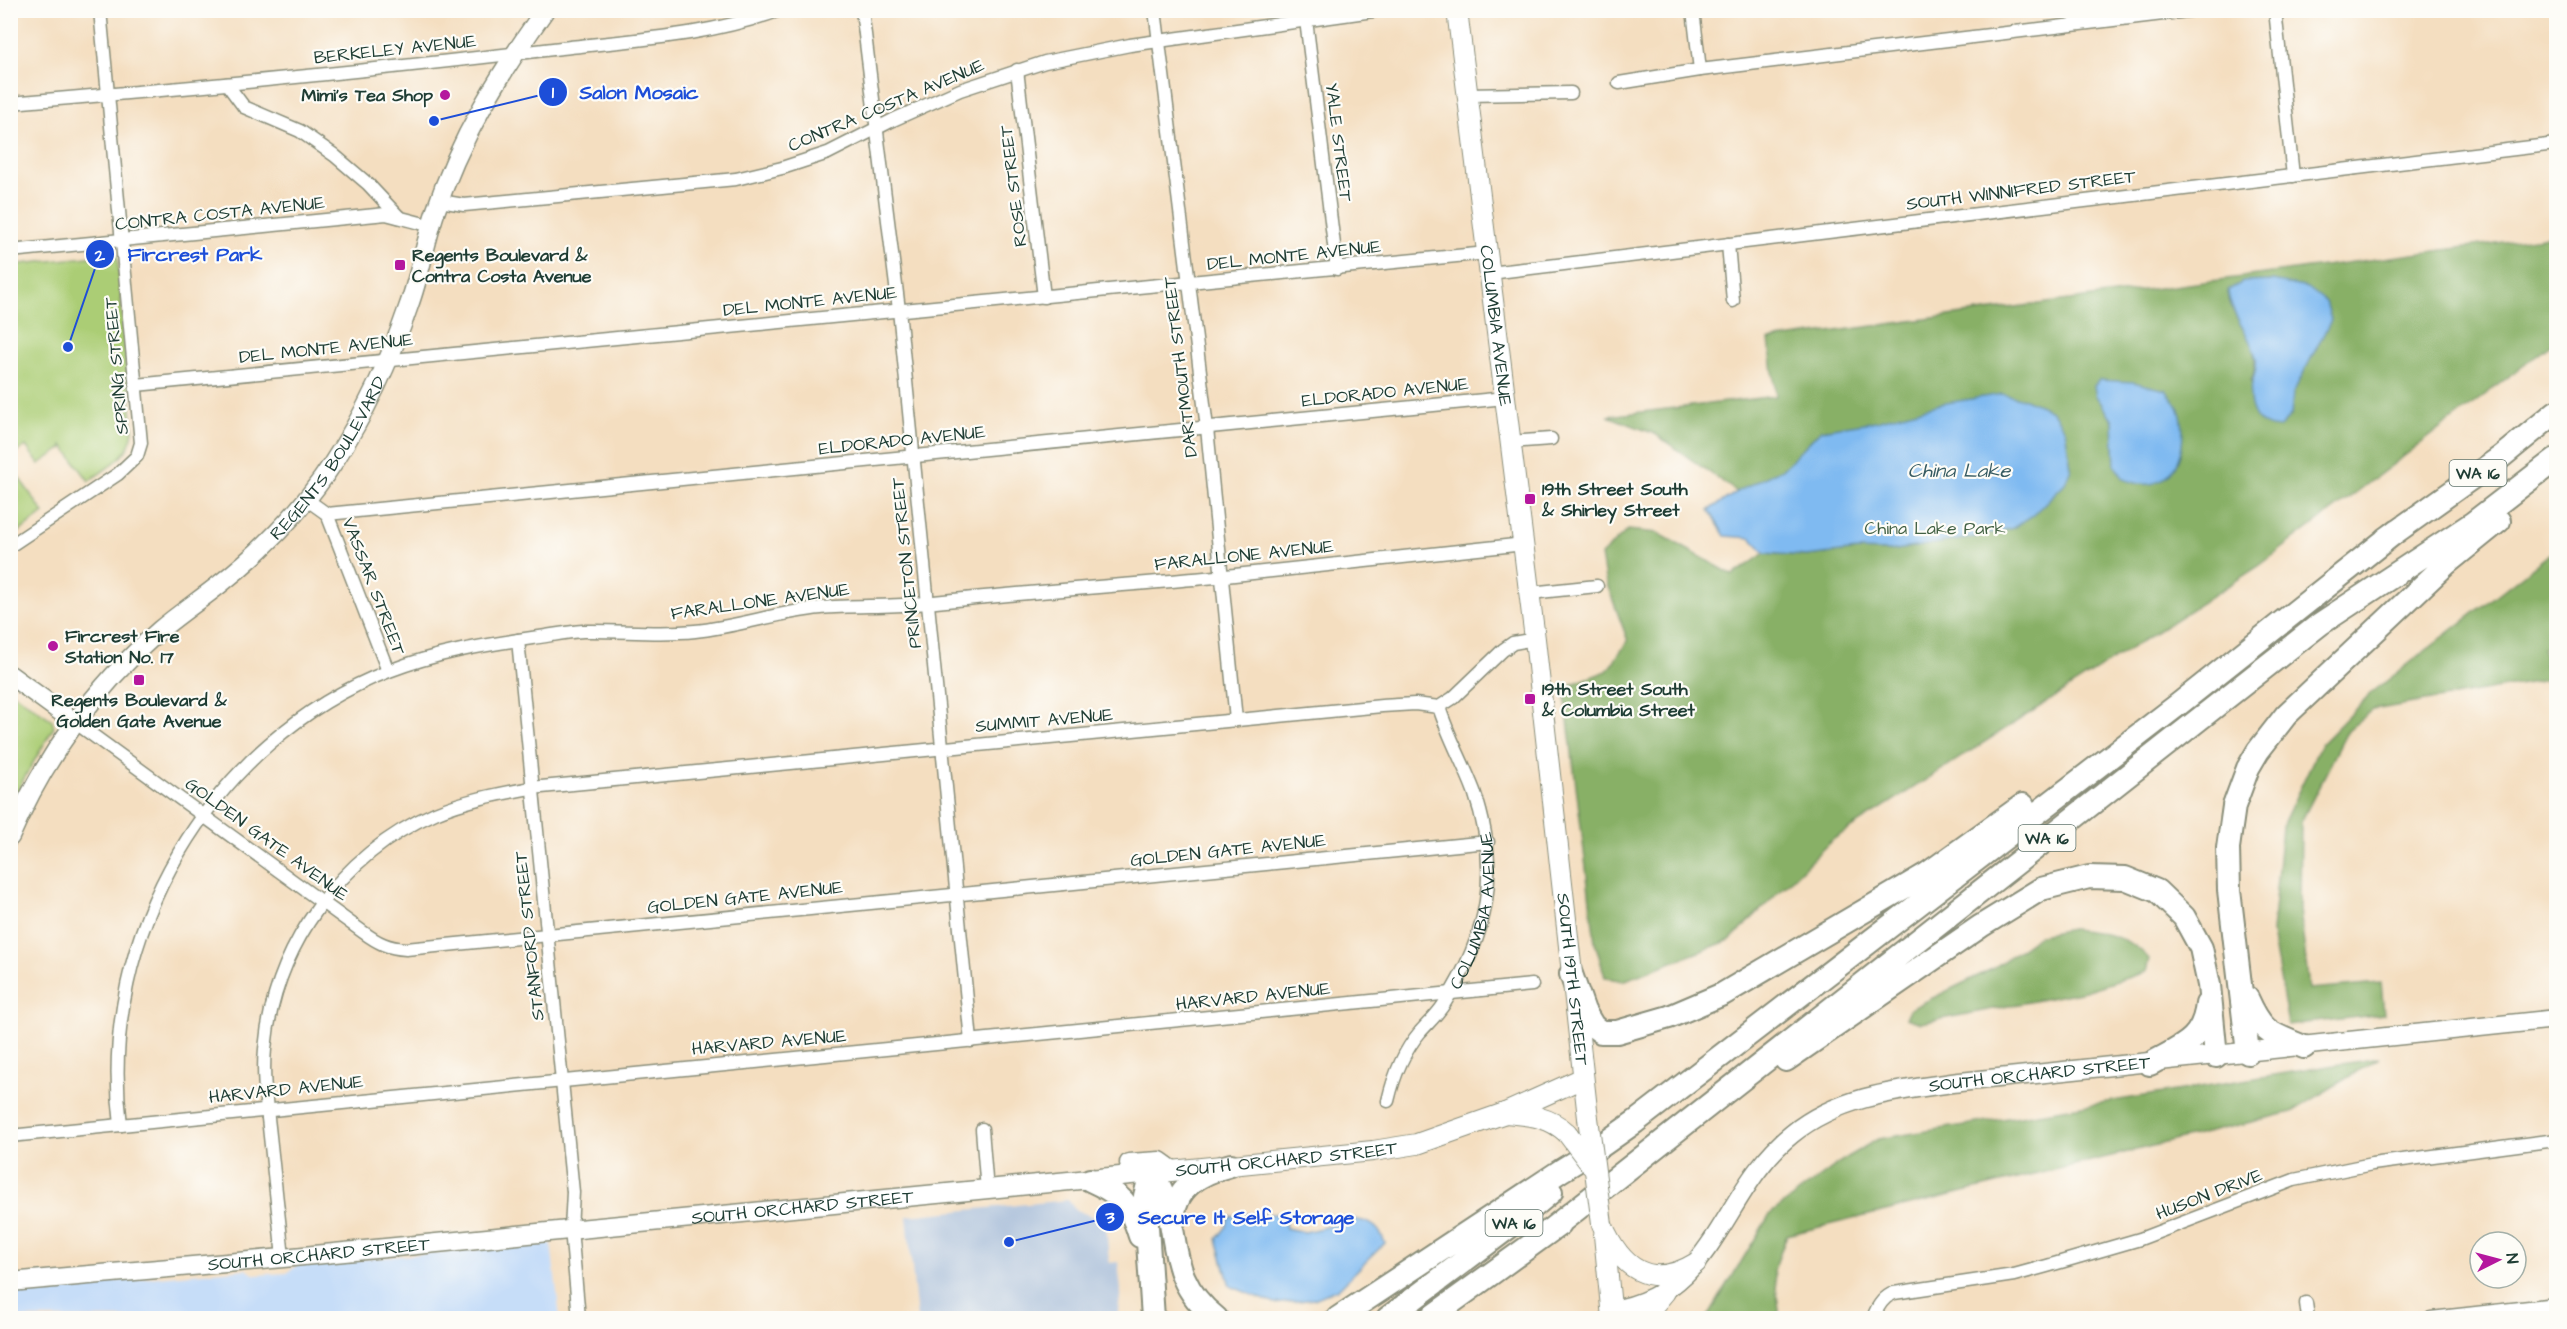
<svg xmlns="http://www.w3.org/2000/svg" width="2567" height="1329" viewBox="0 0 2567 1329" font-family="'Architects Daughter',sans-serif">
<style>
.built{fill:#c6ddf8}
.industrial{fill:#b4c6dd}
.green{fill:#abcd75;stroke:#658554;stroke-width:1.5}
.forest{fill:#88b066;stroke:#54764d;stroke-width:1.5;fill-rule:evenodd}
.water{fill:#7fbaf1;stroke:#4f7c92;stroke-width:1.5}
.lines{fill:none;stroke-linecap:round;stroke-linejoin:round}
.street-casing{stroke:#8a8e7a;stroke-width:15}
.secondary-casing{stroke:#8a8e7a;stroke-width:21}
.primary-casing{stroke:#8a8e7a;stroke-width:22}
.highway-casing{stroke:#8a8e7a;stroke-width:26}
.street{stroke:#fff;stroke-width:12}
.secondary{stroke:#fff;stroke-width:18}
.primary{stroke:#fff;stroke-width:20}
.highway{stroke:#fff;stroke-width:22}
.primary-bridge-casing{stroke:#8a8e7a;stroke-width:22;stroke-linecap:butt}
.primary-bridge{stroke:#fff;stroke-width:20}
.poi-dot{fill:#b5179e;stroke:#fdfcf7;stroke-width:2}
.labels{text-anchor:middle;stroke-width:4.5;stroke-linejoin:round;paint-order:stroke}
.shield{fill:#fdfcf7;stroke:#62766e;stroke-width:1.5}
.shield-label{font-size:16px;font-weight:bold;fill:#1f3d34}
.street-label{font-size:18px;fill:#1f3d34;stroke:#fdfcf7}
.poi-label{font-size:18px;font-weight:bold;fill:#1f3d34;stroke:#fdfcf7;text-anchor:start}
.park-label{font-size:18px;fill:#426144;stroke:#fdfcf7}
.water-label{font-size:20px;font-style:italic;fill:#375c63;stroke:#fdfcf7}
.leader{fill:none;stroke:#1d4ed8;stroke-width:2}
.callout-dot{fill:#1d4ed8;stroke:#fdfcf7;stroke-width:2}
.mark-label{font-size:18px;text-anchor:middle;font-weight:bold;fill:#fff}
.callout-label{font-size:20px;text-anchor:middle;font-weight:bold;fill:#1d4ed8;stroke:#fdfcf7;stroke-width:4.5;stroke-linejoin:round;paint-order:stroke}
</style>
<rect width="100%" height="100%" fill="#fdfcf7"/>
<filter id="ink" filterUnits="userSpaceOnUse"><feTurbulence type="fractalNoise" baseFrequency=".0167" numOctaves="2"/><feDisplacementMap in="SourceGraphic" scale="12" xChannelSelector="R" yChannelSelector="G"/><feConvolveMatrix kernelMatrix="1 2 1 2 8 2 1 2 1" color-interpolation-filters="sRGB"/></filter>
<filter id="wash" filterUnits="userSpaceOnUse"><feTurbulence type="fractalNoise" baseFrequency=".008" numOctaves="4" result="noise"/><feDisplacementMap in="SourceGraphic" scale="24" xChannelSelector="R" yChannelSelector="G"/><feGaussianBlur stdDeviation="1.35" result="paint"/><feColorMatrix in="noise" values="0 0 0 0 0 0 0 0 0 0 0 0 0 0 0 0 0 1.4 0 .05"/><feComposite in="paint" operator="in"/></filter>
<g filter="url(#wash)">
<rect width="100%" height="100%" fill="#f4dec0"/>
<path class="built" d="M551,1243L560,1318H11V1292L14,1290L246,1269L255,1275L287,1273L297,1265Z"/>
<path class="industrial" d="M1068,1200L1076,1210L1106,1222L1109,1263L1118,1262L1121,1290L1117,1318H917L907,1216Z"/>
<path class="green" d="M117,254L133,431C130,457 109,466 89,481L62,444L63,448L39,464L26,446L11,456V265Z
M10,465L44,513L20,531L11,534Z
M13,693L52,720L54,727L22,782L11,808L10,694Z"/>
<path class="forest" d="M2556,235V341L2259,566L1832,840L1730,940L1623,981L1605,977L1595,942L1564,687L1607,671L1628,641L1605,579L1601,555L1628,530L1658,533L1733,575L1765,553L1806,556L1858,550L1889,551L1970,538L2013,528L2071,468L2065,430L2052,411L2025,399L1821,430L1784,468L1737,492L1655,434L1608,416L1776,396L1769,340ZM2228,290L2326,302L2331,320L2293,393L2291,415L2251,381C2267,339 2229,325 2228,290ZM2096,396L2179,409C2184,446 2187,476 2142,484L2115,465L2113,420Z
M2556,549V646L2543,647L2547,680L2373,710L2348,730L2301,822L2300,909L2309,989L2381,983L2384,1014L2288,1025L2272,932L2282,826L2321,744L2370,694Z
M2071,929C2101,932 2129,935 2149,959L2146,972L2085,991L1921,1023L1906,1018L1910,1009L1992,969L2040,935Z
M2379,1058L2292,1112L1787,1235L1774,1270L1780,1318H1707L1770,1214L1847,1157L1878,1139Z"/>
<path class="water" d="M2272,281L2308,288L2326,302L2331,320L2293,393L2291,414L2280,428C2270,427 2262,426 2256,417C2241,391 2259,378 2256,358C2251,334 2229,314 2228,290L2243,282Z
M2099,380L2133,382L2166,390C2170,396 2177,403 2179,409C2189,437 2180,487 2142,484C2136,484 2129,481 2124,479L2115,466L2113,420L2096,396L2094,386Z
M2002,394L2025,399L2052,411L2065,430L2071,468L2065,483L2033,515L2013,528L1970,538L1889,551L1858,550L1806,556L1765,553L1751,538L1725,536L1709,510L1737,492L1784,468L1821,430L1876,421L1940,404Z
M1244,1214H1284L1286,1228L1305,1232L1337,1224L1340,1217C1362,1221 1377,1219 1385,1243L1338,1289L1314,1299L1275,1304L1230,1286L1217,1239L1227,1226L1228,1217Z"/>
</g>
<g filter="url(#ink)">
<g class="lines">
<defs>
<g id="street">
<path d="M862,10L899,310L971,1041"/>
<path d="M1155,10L1207,428L1236,720"/>
<path d="M1693,10L1700,70"/>
<path d="M2275,10L2293,176"/>
<path d="M1306,20L1337,269"/>
<path d="M1017,70L1044,297"/>
<path d="M1619,83L1700,70L2196,10"/>
<path d="M227,84L244,107L300,131L334,155L368,184L399,217"/>
<path d="M1468,95L1571,93"/>
<path d="M10,103C191,88 372,71 553,49C629,40 707,37 780,10"/>
<path d="M440,201L464,205L736,179L782,168L828,153L893,120L960,90L1045,62L1130,45L1380,10"/>
<path d="M1728,244L1733,301"/>
<path d="M10,251L386,214L432,226"/>
<path d="M1490,273L2556,144"/>
<path d="M136,385L1487,253"/>
<path d="M1511,442L1551,439"/>
<path d="M306,499L327,514L1505,398"/>
<path d="M327,514L388,671"/>
<path d="M10,546L118,474L137,456L141,443L100,10"/>
<path d="M1530,593L1597,586"/>
<path d="M518,640L573,1192L571,1229L579,1318"/>
<path d="M76,723L363,932C378,943 388,948 406,949L1488,842"/>
<path id="s1" d="M1388,1101C1394,1075 1403,1052 1420,1032C1428,1023 1438,1014 1444,1004C1489,934 1501,870 1474,791C1463,762 1448,736 1439,707"/>
<path d="M121,1125C96,936 211,740 389,671C435,653 484,645 532,638C548,636 566,632 583,631C620,630 657,635 695,631C737,627 779,612 821,608C853,605 885,607 916,604C1016,593 1116,586 1216,577C1318,567 1421,555 1524,544"/>
<path d="M982,1129L986,1179"/>
<path d="M10,1136L1532,985"/>
<path d="M283,1258C279,1217 274,1176 270,1136C267,1107 262,1078 265,1049C274,947 340,855 435,813C466,800 499,794 531,788L1382,706L1415,704L1439,707L1453,698L1503,650L1513,643L1535,639"/>
<path d="M2306,1303L2308,1318"/>
<path d="M1873,1318C1877,1307 1883,1297 1894,1293L2014,1275L2047,1266L2140,1239L2294,1180L2372,1164L2556,1140"/>
<path d="M2431,1318L2556,1304"/>
</g>
<g id="secondary">
<path d="M10,675L76,723"/>
<path id="s2" d="M10,837C43,759 96,686 160,630C179,614 200,600 220,584C262,551 303,509 333,463C365,414 390,361 409,305C420,275 425,243 435,213C459,139 500,73 545,10"/>
<path d="M1129,1163L1160,1161L1174,1171"/>
<path id="s3" d="M10,1282L283,1258L1151,1173"/>
<path id="s4" d="M1612,1310C1718,1293 1720,1191 1792,1134C1840,1095 1901,1090 1960,1082L2556,1019"/>
</g>
<g id="primary">
<path id="s5" d="M1457,10L1535,639L1588,1118"/>
<path d="M1505,1113C1528,1115 1549,1116 1567,1133"/>
<path id="s6" d="M1151,1173L1373,1151L1417,1144L1505,1113L1583,1078"/>
<path d="M1602,1224C1621,1268 1650,1291 1696,1263"/>
<path d="M1604,1235L1612,1318"/>
<path d="M1643,1318L1665,1292"/>
</g>
<path id="highway" d="M2386,539L2501,457L2556,412
M1571,974L1584,1011L1593,1026L1601,1032H1617L1669,1017L1723,994L1927,874L2023,805
M2247,998C2263,1034 2270,1033 2304,1047
M2248,1053L2229,890L2228,848L2234,806L2248,768L2258,751L2286,715L2446,564L2499,521
M1786,1060L1981,926L2041,889L2089,877L2125,878L2157,891L2184,917L2201,948L2209,985L2216,1056
M2150,1064C2180,1047 2203,1042 2207,1004
M1090,1180C1121,1194 1130,1203 1140,1236
M1173,1223C1173,1187 1200,1173 1231,1165
M1549,1231L2320,624L2473,523L2556,459
M1153,1318L1145,1196L1151,1173C1187,1220 1157,1272 1216,1318
M1338,1318L1562,1170L1598,1148L1635,1122L2179,704L2398,530
M1388,1318L1509,1227L1551,1192
M1430,1318L1560,1224"/>
</defs>
<use href="#street" class="street-casing"/>
<use href="#secondary" class="secondary-casing"/>
<use href="#primary" class="primary-casing"/>
<use href="#highway" class="highway-casing"/>
<use href="#street" class="street"/>
<use href="#secondary" class="secondary"/>
<use href="#primary" class="primary"/>
<use href="#highway" class="highway"/>
<defs>
<path id="primary-bridge" d="M1588,1118L1602,1224
M1567,1133L1594,1169"/>
</defs>
<use href="#primary-bridge" class="primary-bridge-casing"/>
<use href="#primary-bridge" class="primary-bridge"/>
</g>
</g>
<g class="poi-dot">
<circle cx="445" cy="95" r="6"/>
<rect x="394" y="259" width="12" height="12" rx="3"/>
<rect x="1524" y="493" width="12" height="12" rx="3"/>
<circle cx="53" cy="646" r="6"/>
<rect x="133" y="674" width="12" height="12" rx="3"/>
<rect x="1524" y="693" width="12" height="12" rx="3"/>
</g>
<g class="labels">
<g class="shield">
<rect x="2449.5" y="460" width="57" height="26" rx="4.5"/>
<rect x="2018.5" y="825" width="57" height="26" rx="4.5"/>
<rect x="1485.5" y="1210" width="57" height="26" rx="4.5"/>
</g>
<g class="shield-label">
<text x="2478" y="479">WA 16</text>
<text x="2047" y="844">WA 16</text>
<text x="1514" y="1229">WA 16</text>
</g>
<g class="street-label">
<text transform="translate(395 49) rotate(-6)" y="6">BERKELEY AVENUE</text>
<text transform="translate(886 105) rotate(-23)" y="6">CONTRA COSTA AVENUE</text>
<text transform="translate(1339 142) rotate(83)" y="6">YALE STREET</text>
<text transform="translate(1013 186) rotate(-97)" y="6">ROSE STREET</text>
<text transform="translate(2021 190) rotate(-7)" y="6">SOUTH WINNIFRED STREET</text>
<text transform="translate(220 213) rotate(-6)" y="6">CONTRA COSTA AVENUE</text>
<text transform="translate(1294 255) rotate(-6)" y="6">DEL MONTE AVENUE</text>
<text transform="translate(810 301) rotate(-6)" y="6">DEL MONTE AVENUE</text>
<text dy="6" stroke="none"><textPath href="#s5" startOffset="318">COLUMBIA AVENUE</textPath></text>
<text transform="translate(326 348) rotate(-6)" y="6">DEL MONTE AVENUE</text>
<text transform="translate(116 366) rotate(-95)" y="6">SPRING STREET</text>
<text transform="translate(1180 367) rotate(-97)" y="6">DARTMOUTH STREET</text>
<text transform="translate(1385 392) rotate(-6)" y="6">ELDORADO AVENUE</text>
<text transform="translate(902 440) rotate(-6)" y="6">ELDORADO AVENUE</text>
<text dy="6" stroke="none"><textPath href="#s2" startOffset="501">REGENTS BOULEVARD</textPath></text>
<text transform="translate(1244 555) rotate(-6)" y="6">FARALLONE AVENUE</text>
<text transform="translate(906 563) rotate(-96)" y="6">PRINCETON STREET</text>
<text transform="translate(374 586) rotate(69)" y="6">VASSAR STREET</text>
<text transform="translate(760 601) rotate(-8)" y="6">FARALLONE AVENUE</text>
<text transform="translate(1044 720) rotate(-5)" y="6">SUMMIT AVENUE</text>
<text transform="translate(267 839) rotate(36)" y="6">GOLDEN GATE AVENUE</text>
<text transform="translate(1228 850) rotate(-6)" y="6">GOLDEN GATE AVENUE</text>
<text transform="translate(745 897) rotate(-6)" y="6">GOLDEN GATE AVENUE</text>
<text dy="6" stroke="none"><textPath href="#s1" startOffset="214">COLUMBIA AVENUE</textPath></text>
<text transform="translate(529 936) rotate(-96)" y="6">STANFORD STREET</text>
<text dy="6" stroke="none"><textPath href="#s5" startOffset="976">SOUTH 19TH STREET</textPath></text>
<text transform="translate(1253 996) rotate(-6)" y="6">HARVARD AVENUE</text>
<text transform="translate(769 1042) rotate(-5)" y="6">HARVARD AVENUE</text>
<text dy="6" stroke="none"><textPath href="#s4" startOffset="518">SOUTH ORCHARD STREET</textPath></text>
<text transform="translate(286 1089) rotate(-6)" y="6">HARVARD AVENUE</text>
<text dy="6" stroke="none"><textPath href="#s6" startOffset="136">SOUTH ORCHARD STREET</textPath></text>
<text transform="translate(2209 1194) rotate(-21)" y="6">HUSON DRIVE</text>
<text dy="6" stroke="none"><textPath href="#s3" startOffset="796">SOUTH ORCHARD STREET</textPath></text>
<text dy="6" stroke="none"><textPath href="#s3" startOffset="310">SOUTH ORCHARD STREET</textPath></text>
</g>
<g class="poi-label">
<text x="433" y="101" text-anchor="end">Mimi's Tea Shop</text>
<text x="412" y="261">Regents Boulevard &amp;<tspan x="412" dy="21">Contra Costa Avenue</tspan></text>
<text x="1542" y="495">19th Street South<tspan x="1542" dy="21">&amp; Shirley Street</tspan></text>
<text x="65" y="642">Fircrest Fire<tspan x="65" dy="21">Station No. 17</tspan></text>
<text x="1542" y="695">19th Street South<tspan x="1542" dy="21">&amp; Columbia Street</tspan></text>
<text x="139" y="706" text-anchor="middle">Regents Boulevard &amp;<tspan x="139" dy="21">Golden Gate Avenue</tspan></text>
</g>
<g class="park-label">
<text x="1935" y="534">China Lake Park</text>
</g>
<g class="water-label">
<text x="1959" y="477">China Lake</text>
</g>
</g>
<path class="leader" d="M434 121L553 92M68 347L100 254M1009 1242L1110 1217"/>
<g class="callout-dot">
<circle cx="434" cy="121" r="6"/>
<circle cx="68" cy="347" r="6"/>
<circle cx="1009" cy="1242" r="6"/>
<circle cx="553" cy="92" r="15"/>
<circle cx="100" cy="254" r="15"/>
<circle cx="1110" cy="1217" r="15"/>
</g>
<g class="mark-label">
<text x="553" y="98">1</text>
<text x="100" y="261">2</text>
<text x="1110" y="1223">3</text>
</g>
<g class="callout-label">
<text x="639" y="99">Salon Mosaic</text>
<text x="195" y="261">Fircrest Park</text>
<text x="1246" y="1224">Secure It Self Storage</text>
</g>
<rect width="2567" height="1329" fill="none" stroke="#fdfcf7" stroke-width="36"/>
<g transform="translate(2498 1260) rotate(84)"><circle r="28" fill="#fdfcf7" stroke="#a4b0a9" stroke-width="1.5"/>
<path d="M0-4.5L10 22L0 15L-10 22Z" fill="#b5179e"/>
<text y="-9" font-size="16" font-weight="bold" text-anchor="middle" fill="#1f3d34">N</text>
</g>
</svg>
